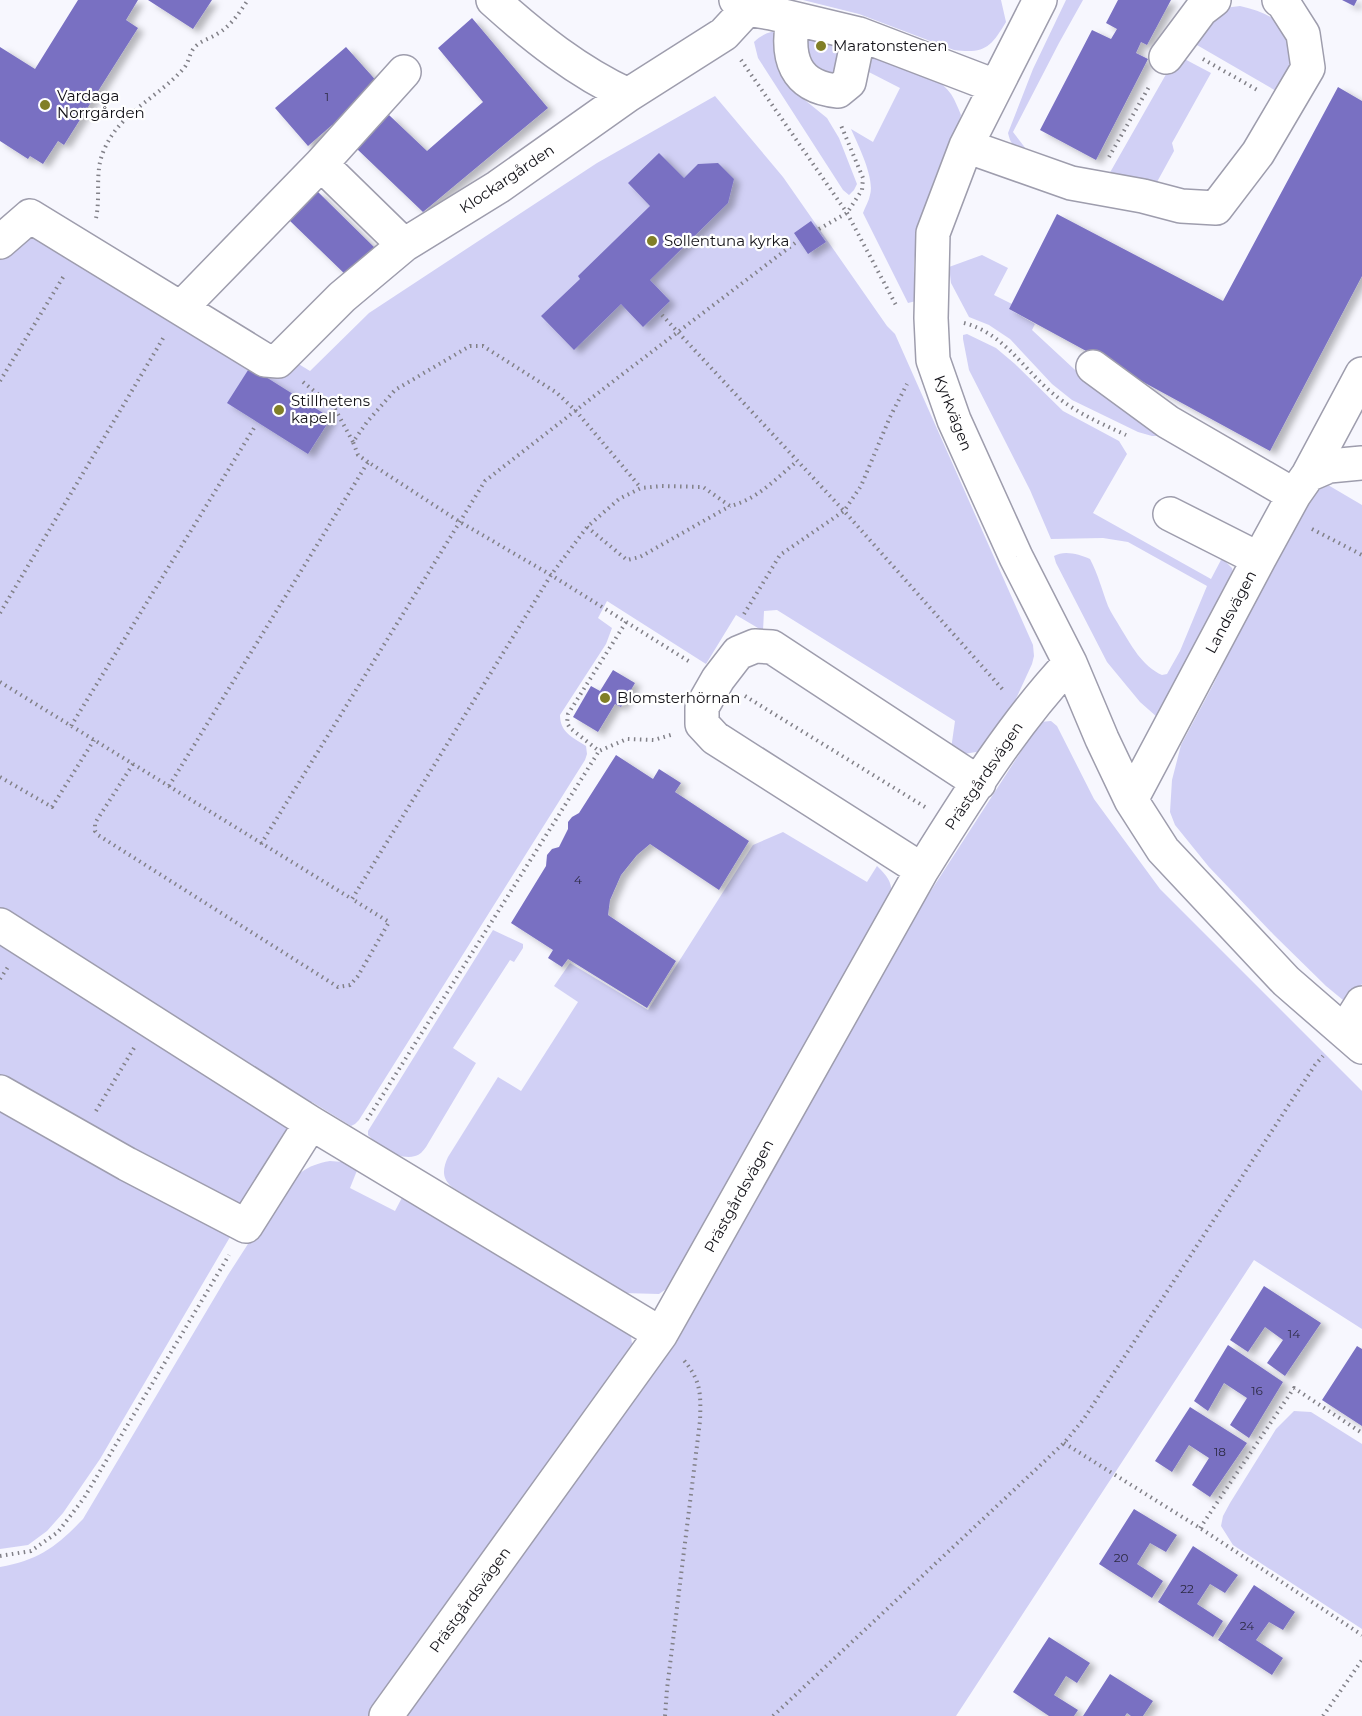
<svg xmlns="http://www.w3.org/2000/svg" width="1362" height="1716" viewBox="0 0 1362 1716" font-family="Montserrat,sans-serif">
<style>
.green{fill:#d1d0f5}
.building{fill:#7970c2;filter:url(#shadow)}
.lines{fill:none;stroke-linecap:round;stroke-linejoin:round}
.minor-casing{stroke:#9e9dad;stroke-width:36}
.path{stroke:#828188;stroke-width:4;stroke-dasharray:1.5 4.5;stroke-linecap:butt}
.minor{stroke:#fff;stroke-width:33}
.poi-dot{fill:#817f27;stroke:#fff;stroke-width:2}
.labels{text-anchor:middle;stroke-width:4.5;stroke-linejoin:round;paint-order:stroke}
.number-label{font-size:12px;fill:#2c2a42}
.poi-label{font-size:15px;fill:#131218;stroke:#fff;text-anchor:start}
.street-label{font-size:15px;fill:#131218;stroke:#fff}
</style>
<defs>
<filter id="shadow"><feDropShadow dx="6" dy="4" stdDeviation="3" flood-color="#0004"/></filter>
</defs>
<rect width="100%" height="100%" fill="#f7f7fe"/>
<path class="green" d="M803,0H1001L1006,22C991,47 985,54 954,50L859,14Z
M1066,0H1083L1059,43L1013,132L1033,158C1019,151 1012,150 1008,133L1033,69Z
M1240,6C1270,13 1295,25 1296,60C1296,69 1286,86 1283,95L1190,41L1224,8Z
M795,23L857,38L837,89L793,45Z
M784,30L782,74L790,88L827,118L839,138L857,184L854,190L849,195L843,190L758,58L754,42C763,33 772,31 784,30Z
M876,54C902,63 934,71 951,94C955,100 958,108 961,115C955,136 944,154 936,175C927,199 913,248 914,273C914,282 915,292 916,301L908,303L863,213C865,207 869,201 870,195C875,178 858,145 851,129L873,142L900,88L861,68L867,56Z
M1177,55L1211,73L1172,143L1174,151L1157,182L1151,183L1108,176Z
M715,96L783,177L887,326L895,334L1033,645L1034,656L1032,664L1008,716L982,751L964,754L951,749L955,721L777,610L764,611L763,631L736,615L706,664L607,601L598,618L612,628L606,644L560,715C560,732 572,737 586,746L587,754L585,760L359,1120L355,1124L351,1126L312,1102L230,1237L100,1459L63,1513L47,1531L28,1545L0,1549V225L29,199L310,371L369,313L597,163Z
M982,255L1008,268L994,295L1012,304L1009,309L1035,324L1032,330L1087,381L1161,436H1152L1138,432L1072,400L1052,384L1010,339L989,325L969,317L951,283L949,267Z
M967,334L996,348L1015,364L1063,411L1119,441L1127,454L1093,513L1211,579L1222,558L1232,568L1234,577L1157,717L1140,702L1107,662L1056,563L1054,556C1064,550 1079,554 1090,559C1098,574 1102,590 1108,606C1111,613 1116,620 1120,627C1131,645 1142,666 1162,675L1167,674L1180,651L1207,586L1128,542L1103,538L1051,539L1030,490L969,370L963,339V335Z
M1328,485L1362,505V984L1349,999L1343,1000L1326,986L1274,935L1209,867L1175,825L1170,812L1172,780L1181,745L1213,685L1283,542L1311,493Z
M1051,721L1057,726L1094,799L1160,889L1362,1091V1329L1254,1260L956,1716H399L677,1342L870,985L1040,722Z
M783,832L867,882L877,866C889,878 893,883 891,900L672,1285L659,1294L623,1293L452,1187C441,1178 443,1168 448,1157L498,1077L521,1091L578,1002L554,986L570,963L648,1010L753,845Z
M493,930L523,944V948L514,962L510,960L453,1048L476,1063L426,1147C423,1151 420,1155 415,1156C400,1161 378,1146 368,1135V1131Z
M330,1161L343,1162L358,1168L350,1188L395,1211L406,1190L625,1326L631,1337L633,1350L570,1447L368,1716H0V1567C39,1560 56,1547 83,1519L228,1275L280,1194C295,1175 306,1165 330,1161Z
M1294,1411L1311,1412L1362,1444V1629L1233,1545L1221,1526L1223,1516L1230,1503L1276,1429Z"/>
<path class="building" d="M78,0H138L126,20L138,28L64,145L58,141L43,164L30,156L28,159L0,141V47L35,69Z
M148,0H212L193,29Z
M1118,0H1171L1147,45L1141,42L1136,53L1148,59L1096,160L1040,130L1092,30L1111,39L1117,29L1106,23Z
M1342,0H1357L1354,6Z
M472,18L548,108L423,212L357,149L389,115L427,151L483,102L438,48Z
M346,47L380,85L340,135L332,125L308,146L275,108Z
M1338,87L1362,101V276L1270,451L1009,309L1057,214L1223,301Z
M659,153L684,178L698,164L718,163L734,179L728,203L650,280L670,301L643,327L621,304L574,350L541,316L580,279L578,276L650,206L628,183Z
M317,191L375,248L348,277L289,220Z
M811,221L826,242L808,254L794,233Z
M250,367L331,418L308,454L227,403Z
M613,670L635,683L621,707L615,704L598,732L573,717L591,686L600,691Z
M616,755L653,779L659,769L681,783L675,792L749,841L719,890L650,844L637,855L621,875L610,900L608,915L676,961L647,1008L568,959L562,967L548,958L553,950L511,923L546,866L547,855L552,849L559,847L568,829V822L572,817L579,813Z
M1264,1286L1321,1323L1285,1376L1267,1363L1283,1340L1265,1327L1248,1352L1230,1340Z
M1228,1345L1283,1382L1249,1438L1230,1425L1247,1398L1224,1383L1208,1411L1194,1401Z
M1357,1346L1362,1349V1426L1322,1400Z
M1190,1407L1247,1443L1210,1497L1192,1485L1209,1458L1189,1445L1172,1472L1155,1461Z
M1134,1509L1177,1535L1166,1552L1150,1543L1137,1564L1163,1581L1152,1598L1099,1564Z
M1193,1546L1238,1575L1225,1593L1210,1584L1197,1604L1223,1621L1213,1637L1158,1602Z
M1254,1585L1295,1612L1283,1630L1269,1622L1256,1640L1283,1658L1272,1675L1218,1640Z
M1049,1637L1090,1663L1077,1683L1066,1676L1054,1695L1078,1710L1074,1716H1049L1013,1692Z
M1110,1674L1153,1701L1143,1716H1131L1127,1713L1125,1716H1083Z"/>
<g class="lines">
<defs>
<path id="minor" d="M493,0C534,37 578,72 628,95
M736,0L747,9L771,13L859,34L995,86
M1040,0L966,146L933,233L931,318L933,360L954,420L1016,557L1070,663L1102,739L1131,800L1163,850L1286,981L1362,1047
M793,19C786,57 794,87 838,91L849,82L859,34
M1166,57L1201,10L1214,0
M966,146L1071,183L1143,196L1181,206L1216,208L1258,153L1308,68L1303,34L1282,1L1279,0
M321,164L404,245
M0,242L30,216L265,360L278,361L342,297L404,245L498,187L628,95L724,34L747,9
M181,308L321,164L404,72
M1093,367L1168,422L1294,495
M1308,475L1362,374
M1170,514L1259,559
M1131,800L1259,559L1294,495L1308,475L1329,466L1362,463
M922,870L715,738L702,724V707L718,679L738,653L755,646L772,647L979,783
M0,925L311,1123L661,1334
M1345,1030L1362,1003
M0,1092L127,1164L246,1226L311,1123
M386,1716L661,1334L922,870C967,798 1012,725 1070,663"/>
</defs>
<use href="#minor" class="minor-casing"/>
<path class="path" d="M1203,59L1259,91
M741,60L847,213L897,307
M1109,157L1150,85
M96,218C101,195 94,172 104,150C119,113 159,97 184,68C190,61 189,51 197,45C203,40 211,38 217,34C231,26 239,13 248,0
M819,229L847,213L862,190L863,178L840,123
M662,315L844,511L1005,692
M964,323C1003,333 1022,367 1050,391C1074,412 1098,422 1126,435
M0,381L65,274
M303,382L334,407L353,442
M368,462L358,455L353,442L367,422L395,390L470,346H483L557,393L576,411L641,488
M587,527L627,560L640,557L730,506
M1312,529L1362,555
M0,613L165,335
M744,614L780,555L844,511L861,486L890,417L907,384
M626,622L568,714L567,723L570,728L599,751L627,739L654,740L674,734
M0,682L352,899L551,575L587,527L619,499L641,488L662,486L703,487L730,506C756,500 776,479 796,462
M745,696L925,807
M71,726L254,428
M133,764L95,823V831L98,835L338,987L350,985L358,976L389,922L352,899
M0,777L52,807L94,740
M169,786L368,462L460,522L551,575L690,662
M261,844L485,481L620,376L795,243
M0,979L8,967
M96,1111L134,1048
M367,1120L599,751
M1064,1443L1200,1528L1362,1635
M1200,1528L1294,1388L1362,1433
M0,1556L31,1551L58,1532L84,1498L229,1255
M665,1716L667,1689L700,1421C701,1393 701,1380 682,1358
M773,1716L1064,1443L1083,1420L1315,1065L1323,1056
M1323,1716L1362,1660"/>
<use href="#minor" class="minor"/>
</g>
<g class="poi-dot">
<circle cx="821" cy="46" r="6"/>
<circle cx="45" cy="105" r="6"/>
<circle cx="652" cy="241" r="6"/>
<circle cx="279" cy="410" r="6"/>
<circle cx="605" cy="698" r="6"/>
</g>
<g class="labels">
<g class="number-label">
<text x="327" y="101">1</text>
<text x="578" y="884">4</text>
<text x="1294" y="1338">14</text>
<text x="1257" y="1395">16</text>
<text x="1220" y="1456">18</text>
<text x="1121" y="1562">20</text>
<text x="1187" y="1593">22</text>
<text x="1247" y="1630">24</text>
</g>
<g class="poi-label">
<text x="833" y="51">Maratonstenen</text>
<text x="57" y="101">Vardaga<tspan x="57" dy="17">Norrgården</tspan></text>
<text x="664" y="246">Sollentuna kyrka</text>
<text x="291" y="406">Stillhetens<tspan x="291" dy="17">kapell</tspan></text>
<text x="617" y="703">Blomsterhörnan</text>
</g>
<g class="street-label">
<text transform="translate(507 179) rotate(-34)" y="5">Klockargården</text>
<text transform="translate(953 413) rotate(69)" y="5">Kyrkvägen</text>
<text transform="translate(1231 612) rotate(-62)" y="5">Landsvägen</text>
<text transform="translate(984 776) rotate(-56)" y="5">Prästgårdsvägen</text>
<text transform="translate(739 1196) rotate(-61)" y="5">Prästgårdsvägen</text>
<text transform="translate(470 1600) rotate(-54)" y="5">Prästgårdsvägen</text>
</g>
</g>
</svg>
